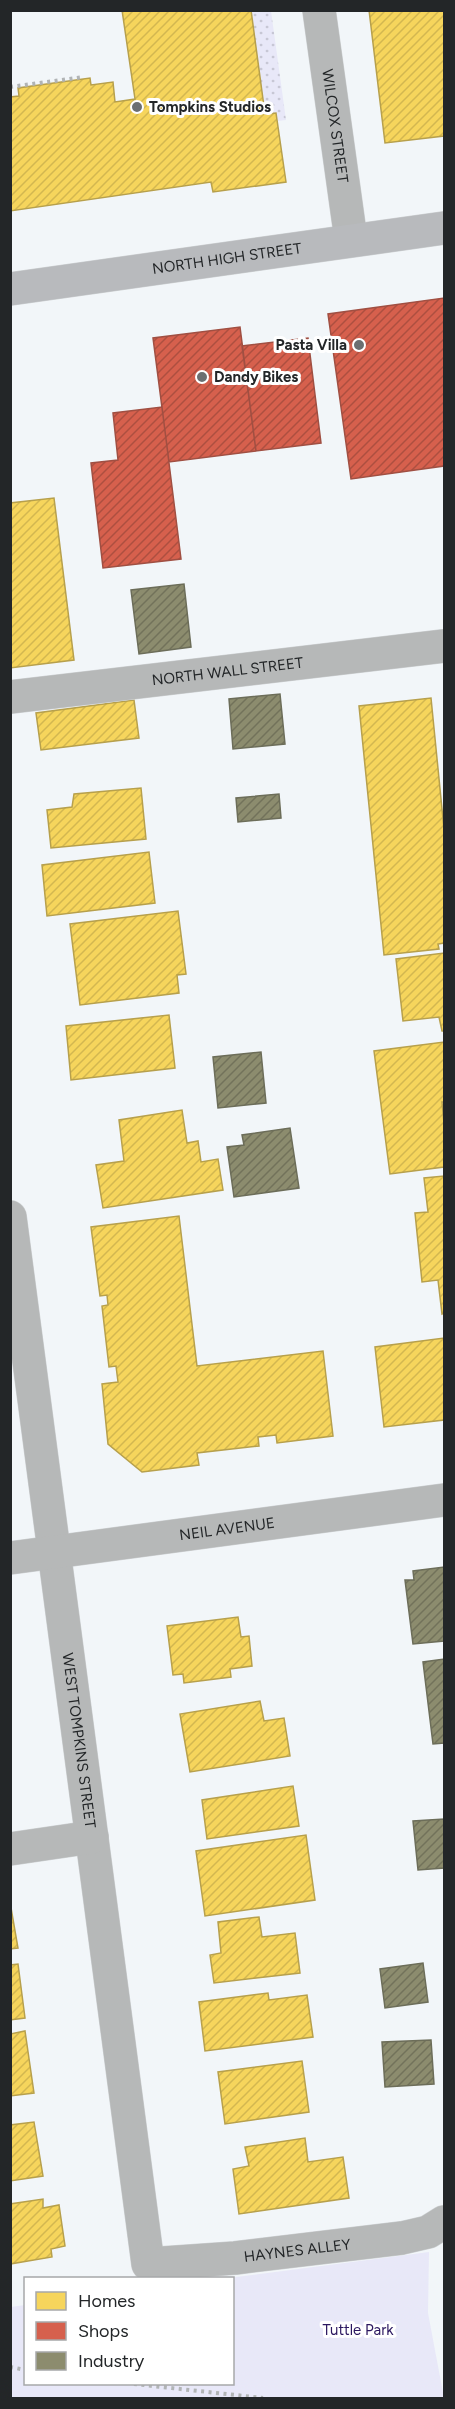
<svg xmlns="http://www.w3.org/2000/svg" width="455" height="2409" viewBox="0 0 455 2409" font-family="Figtree,sans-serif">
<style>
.grass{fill:url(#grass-dots)}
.park{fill:#e8e8f8}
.homes{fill:url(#homes-hatch);stroke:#b7a04c;stroke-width:1.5}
.shops{fill:url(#shops-hatch);stroke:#a04f42;stroke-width:1.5}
.industry{fill:url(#industry-hatch);stroke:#6c6d59;stroke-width:1.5}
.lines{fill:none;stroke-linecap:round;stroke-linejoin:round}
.minor-casing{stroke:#ced1d3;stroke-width:34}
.major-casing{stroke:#ced1d3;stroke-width:34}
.path{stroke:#b1b4b5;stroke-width:4;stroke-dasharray:3 4.5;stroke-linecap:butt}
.minor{stroke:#b6b8b8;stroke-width:33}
.major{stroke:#b8babd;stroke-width:33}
.poi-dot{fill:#6b6f71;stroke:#fff;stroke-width:2}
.labels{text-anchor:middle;stroke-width:6;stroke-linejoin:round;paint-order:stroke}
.poi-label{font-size:15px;font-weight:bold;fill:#232628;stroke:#fff;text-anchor:start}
.street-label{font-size:15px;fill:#232628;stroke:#fff}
.park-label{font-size:15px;fill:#2b175f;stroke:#fff}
</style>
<defs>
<pattern id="grass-dots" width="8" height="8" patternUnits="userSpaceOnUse" patternTransform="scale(1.5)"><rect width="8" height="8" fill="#e8e8f8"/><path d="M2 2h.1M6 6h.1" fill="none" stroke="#c7c7d5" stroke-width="1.8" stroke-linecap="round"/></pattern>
<pattern id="homes-hatch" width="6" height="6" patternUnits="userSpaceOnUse" patternTransform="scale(1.5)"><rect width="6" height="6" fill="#f6d55c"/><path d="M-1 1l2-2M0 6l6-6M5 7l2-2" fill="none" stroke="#d3b750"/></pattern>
<pattern id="shops-hatch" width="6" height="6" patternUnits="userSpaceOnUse" patternTransform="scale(1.5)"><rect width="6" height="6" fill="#d6604d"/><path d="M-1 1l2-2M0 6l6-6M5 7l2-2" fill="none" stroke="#ad4f40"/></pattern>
<pattern id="industry-hatch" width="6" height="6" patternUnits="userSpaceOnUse" patternTransform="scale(1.5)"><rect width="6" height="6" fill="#8c8c6e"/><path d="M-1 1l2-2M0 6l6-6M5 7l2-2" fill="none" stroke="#72725a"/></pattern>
</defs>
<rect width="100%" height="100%" fill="#f2f6f9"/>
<path class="grass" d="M251,11H271L286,120L278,121L276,113L265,114Z"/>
<path class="park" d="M429,2252L428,2313L444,2398H11V2307L25,2305L26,2384H232V2278H228Z"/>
<path class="homes" d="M122,10H251L265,114L276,113L286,182L213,192L211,182L10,211V97L19,96L18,88L90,78L91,85L113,82L115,102L135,99Z
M369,10H444V136L385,143Z
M54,498L74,660L10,668V503Z
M431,698L444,829V943L438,944L439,949L384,955L359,706Z
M134,700L139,738L41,750L36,713Z
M141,788L146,839L51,848L47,810L72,807L74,794Z
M149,852L155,903L47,916L42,865Z
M178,911L186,974L177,975L179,993L80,1005L70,924Z
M444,953V1031H442L439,1017L403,1021L396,959Z
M169,1015L175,1068L71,1080L66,1026Z
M444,1042V1102H442L444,1123V1167L390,1174L374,1051Z
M182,1110L187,1143L198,1141L201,1162L218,1159L223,1190L103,1208L96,1165L124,1161L119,1120Z
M444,1176V1313L442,1314L438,1280L422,1282L415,1213L428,1212L424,1178Z
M179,1216L197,1366L323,1351L333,1436L277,1443L276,1435L258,1437L259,1446L197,1453L199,1465L142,1472L108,1444L102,1384L118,1382L116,1366L109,1367L102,1306L108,1305L107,1295L100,1296L91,1227Z
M444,1338V1420L384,1427L375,1347Z
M238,1617L241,1637L249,1636L252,1666L230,1669L231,1677L184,1683L183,1674L173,1675L167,1626Z
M260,1701L264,1721L284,1718L290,1756L190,1772L180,1714Z
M293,1786L299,1826L207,1839L202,1800Z
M306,1835L315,1900L205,1916L196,1851Z
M10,1902L18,1948L10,1949Z
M259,1917L262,1937L295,1933L300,1973L214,1983L210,1955L221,1953L218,1922Z
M18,1964L25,2018L10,2020V1965Z
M268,1993L269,2000L307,1995L313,2037L205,2051L199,2002Z
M25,2031L34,2093L10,2096V2034Z
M302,2061L309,2112L225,2124L218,2072Z
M34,2122L43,2176L10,2181V2125Z
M305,2138L308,2162L343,2157L349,2198L239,2214L233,2169L249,2166L245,2147Z
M43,2199V2208L59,2205L65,2246L51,2249L52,2257L10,2264V2204Z"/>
<path class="shops" d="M444,298V466L351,479L328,314Z
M240,327L256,451L169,462L153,338Z
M308,338L321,443L256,451L242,346Z
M162,407L181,559L103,568L91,463L118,460L113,413Z"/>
<path class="industry" d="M184,584L191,647L139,654L131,590Z
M280,694L285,744L233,749L229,699Z
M279,794L281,818L238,822L236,798Z
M261,1052L266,1103L218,1108L213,1057Z
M290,1128L299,1188L234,1197L227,1147L244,1145L242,1135Z
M444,1567V1641L413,1644L405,1580H414L413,1571Z
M444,1659V1743L433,1744L423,1662Z
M444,1819V1868L418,1870L413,1821Z
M423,1963L428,2002L385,2008L380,1969Z
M431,2040L434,2084L385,2087L382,2042Z"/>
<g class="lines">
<defs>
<g id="minor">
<path id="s1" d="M319,10L351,240"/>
<path id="s2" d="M10,697L444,646"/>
<path id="s3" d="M10,1217L148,2264L235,2258L402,2238L428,2232L444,2222"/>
<path id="s4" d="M10,1558L444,1500"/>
<path d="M10,1849L92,1837"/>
</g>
<g id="major">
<path id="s5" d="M10,289L444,228"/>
</g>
</defs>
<use href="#minor" class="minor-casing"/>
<use href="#major" class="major-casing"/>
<path class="path" d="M10,87L84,77
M10,2367L26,2370
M134,2384L263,2398"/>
<use href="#minor" class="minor"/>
<use href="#major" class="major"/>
</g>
<g class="poi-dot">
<circle cx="137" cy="107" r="6"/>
<circle cx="359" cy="345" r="6"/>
<circle cx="202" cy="377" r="6"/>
</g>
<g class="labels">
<g class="poi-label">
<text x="149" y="112">Tompkins Studios</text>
<text x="347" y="350" text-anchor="end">Pasta Villa</text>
<text x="214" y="382">Dandy Bikes</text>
</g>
<g class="street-label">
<text dy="5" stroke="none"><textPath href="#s1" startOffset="117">WILCOX STREET</textPath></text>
<text dy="5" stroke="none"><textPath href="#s5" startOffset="219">NORTH HIGH STREET</textPath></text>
<text dy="5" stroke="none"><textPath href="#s2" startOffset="219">NORTH WALL STREET</textPath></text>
<text dy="5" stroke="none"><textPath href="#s4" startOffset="219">NEIL AVENUE</textPath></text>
<text dy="5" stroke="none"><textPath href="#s3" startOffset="528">WEST TOMPKINS STREET</textPath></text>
<text dy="5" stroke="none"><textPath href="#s3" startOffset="1206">HAYNES ALLEY</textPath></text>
</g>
<g class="park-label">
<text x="358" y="2335">Tuttle Park</text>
</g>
</g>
<rect width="455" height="2409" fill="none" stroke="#232628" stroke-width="24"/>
<rect x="24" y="2277" width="210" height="108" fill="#ffffff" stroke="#a7a8a9" stroke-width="1.5"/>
<rect x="36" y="2292" width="30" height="18" fill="#f6d55c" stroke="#a7a8a9" stroke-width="1.5"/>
<text x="78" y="2307" font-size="18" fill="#232628">Homes</text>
<rect x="36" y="2322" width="30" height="18" fill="#d6604d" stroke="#a7a8a9" stroke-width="1.5"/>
<text x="78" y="2337" font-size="18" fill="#232628">Shops</text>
<rect x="36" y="2352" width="30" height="18" fill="#8c8c6e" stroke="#a7a8a9" stroke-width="1.5"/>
<text x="78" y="2367" font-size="18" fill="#232628">Industry</text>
</svg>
